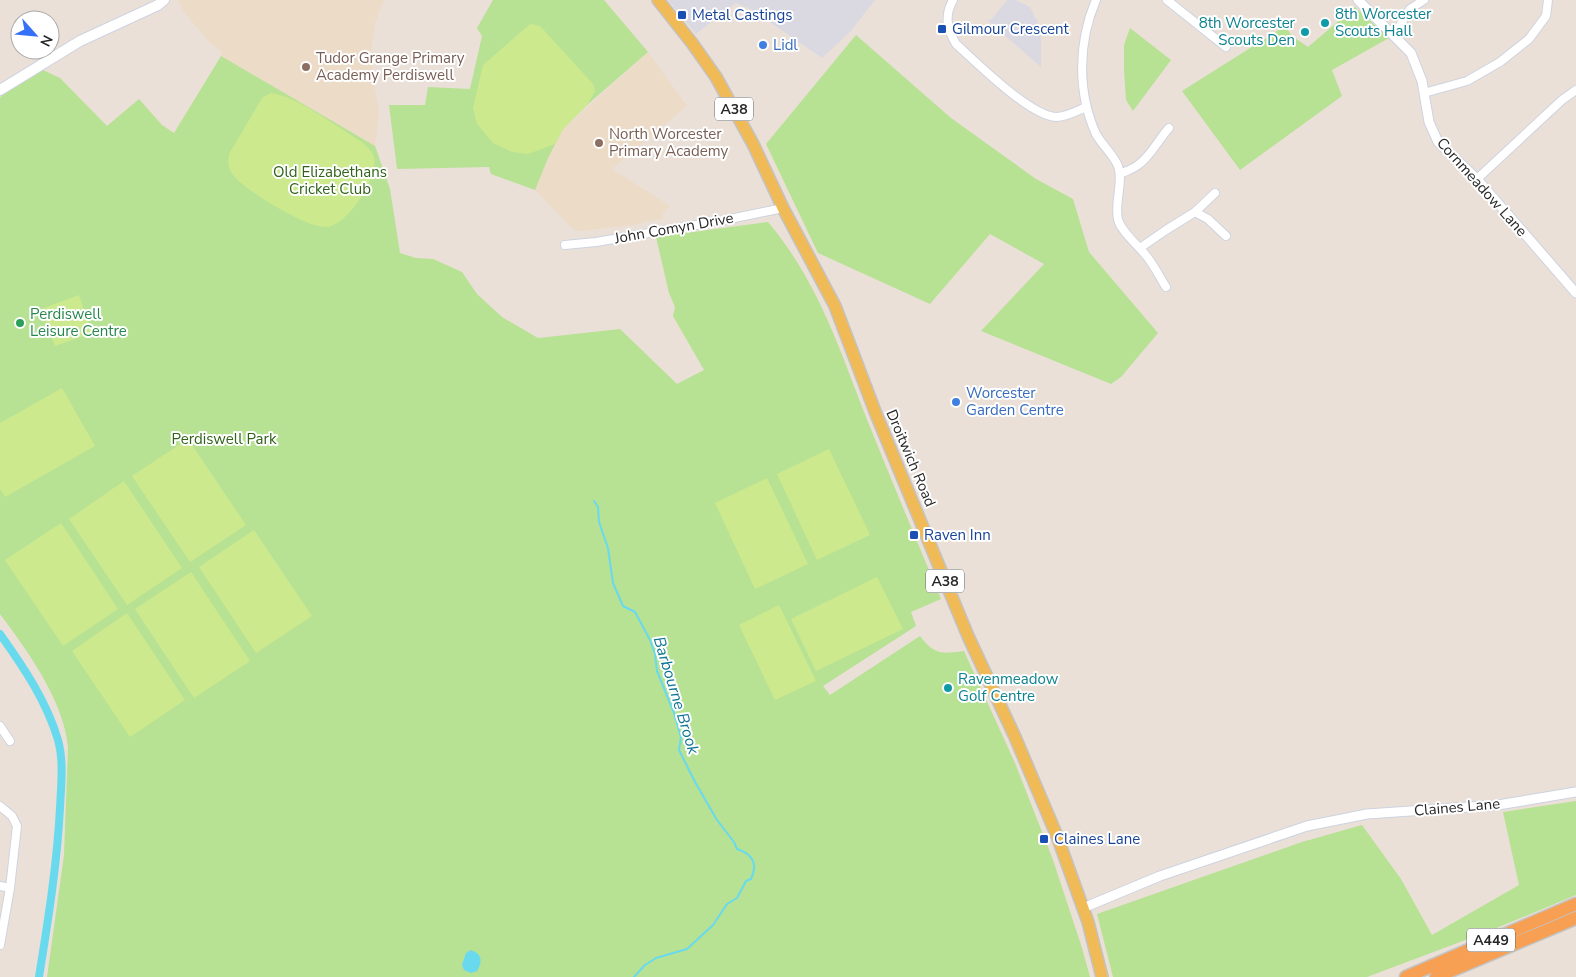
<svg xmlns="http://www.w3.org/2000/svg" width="1576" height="977" viewBox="0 0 1576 977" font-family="'Nunito Sans',sans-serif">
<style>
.industrial{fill:#dad9e2}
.education{fill:#ecdbc6}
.green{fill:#b7e193}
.pitch{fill:#cde98e}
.water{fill:#69daee}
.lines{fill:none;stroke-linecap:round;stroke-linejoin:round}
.stream{stroke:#69daee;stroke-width:2}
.canal{stroke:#69daee;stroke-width:8}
.minor-casing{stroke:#cdd3e0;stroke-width:10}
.tertiary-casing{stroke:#cdd3e0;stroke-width:11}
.secondary-casing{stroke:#cdd3e0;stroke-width:12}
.primary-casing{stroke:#c3c3c3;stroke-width:14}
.trunk-casing{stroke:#c3c3c3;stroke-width:15}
.minor{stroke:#fff;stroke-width:8}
.tertiary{stroke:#fff;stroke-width:9}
.secondary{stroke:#fff;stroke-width:10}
.primary{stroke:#f0ba57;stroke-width:11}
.trunk{stroke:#f7a053;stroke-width:12}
.transit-dot{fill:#1a4fb4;stroke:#fff;stroke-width:2}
.culture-dot{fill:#0f9aa8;stroke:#fff;stroke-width:2}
.shop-dot{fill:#3f7fe0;stroke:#fff;stroke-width:2}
.education-dot{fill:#8d6e63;stroke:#fff;stroke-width:2}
.leisure-dot{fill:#2e9e5b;stroke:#fff;stroke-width:2}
.labels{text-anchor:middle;stroke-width:4;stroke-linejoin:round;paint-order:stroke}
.shield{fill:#fff;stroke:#686868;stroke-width:1}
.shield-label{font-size:14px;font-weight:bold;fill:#272727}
.culture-label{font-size:15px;fill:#0d838f;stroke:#fff;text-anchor:start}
.transit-label{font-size:15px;fill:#164399;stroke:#fff;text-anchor:start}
.shop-label{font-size:15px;fill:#366cbe;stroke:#fff;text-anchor:start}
.education-label{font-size:15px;fill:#785e54;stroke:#fff;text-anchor:start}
.park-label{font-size:15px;fill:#306219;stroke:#fff}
.street-label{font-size:15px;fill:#272727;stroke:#fff}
.leisure-label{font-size:15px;fill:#27864d;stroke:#fff;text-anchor:start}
.water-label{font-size:16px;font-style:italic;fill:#0d7594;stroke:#fff}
</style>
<rect width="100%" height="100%" fill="#eae0d8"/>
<path class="industrial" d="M668,0H875L850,32L822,58L752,10L736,3L696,34Z
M1007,0H1016L1030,7L1038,22L1032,33L1041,36V67L987,20L992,19Z"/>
<path class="education" d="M177,0H384L375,23L371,52L373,79L379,112L375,146L221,56V51L211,44L185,13Z
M648,52L687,106L612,169L670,206L663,213V219L645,221L641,224L580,231L574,230L535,190L548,158L563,129Z"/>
<path class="green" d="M493,0H604L648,52L587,105L563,129L548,158L535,190L491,174L489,167L397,169L389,105H425L428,87L470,89L482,36L477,28Z
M1355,7L1389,38L1332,70L1342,96L1240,170L1182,91L1285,26L1292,36L1308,47Z
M1130,28L1171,60L1133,111L1126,100L1124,70V45Z
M856,35L951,118L1036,179L1073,199L1089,252L1158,333L1121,377L1111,384L981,331L1044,264L990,234L930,304L818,253L766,144Z
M221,56L375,146L390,189L400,253L416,258L433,259L462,272L477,294L502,317L538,338L620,329L677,384L704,370L673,316L675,307L669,293L656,237L768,222C816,279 838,344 864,412C889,474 915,537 941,599L911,612L916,626L823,686L830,695L920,636C934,655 942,654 964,651L1015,763L1053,860L1082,948L1090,977H47L64,855L68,747C64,701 27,650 0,614V98L2,95L43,70L60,78L107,126L139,99L162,125L174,133Z
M1576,801V895L1492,930L1367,977H1113L1097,914L1302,842L1362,825L1401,879L1432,935L1519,885L1503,812Z"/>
<path class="pitch" d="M530,24L540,26L594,85L595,91L587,105L563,129L555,144L528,154L512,152L493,143L477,124L473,108L483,65Z
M271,93C298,96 338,128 362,142C366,146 372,151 374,157C379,177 348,225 327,227C308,229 246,191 234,176C228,169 228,163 229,154L262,98Z
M79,295L92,333L55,346L41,309Z
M62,388L95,446L5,497L0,489V423Z
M188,439L246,525L190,562L132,476Z
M829,449L870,535L817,560L777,474Z
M767,478L808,564L755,589L715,503Z
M124,481L182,568L127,605L69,519Z
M61,523L118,609L63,646L5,560Z
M254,530L312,616L256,653L199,567Z
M191,572L250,661L194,698L135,609Z
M877,577L903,629L816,671L791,619Z
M779,605L816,681L775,700L739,625Z
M127,613L185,700L130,737L72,651Z"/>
<path class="water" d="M471,950C482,954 483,961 477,971L471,973L464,970L462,965L466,953Z"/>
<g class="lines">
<path class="stream" d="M594,501L598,507L599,522L608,548L613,583L623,606L635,612L650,640L655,654L657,671L674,713L681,737L679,750L695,782L717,820L734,842L737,849C753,854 758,864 751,879L746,881L737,898L727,904L713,925L687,949L656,958L645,965L634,977"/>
<path class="canal" d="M0,634C23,666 47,702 58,740C64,761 61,786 60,808C57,865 48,921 39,977"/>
<defs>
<path id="minor" d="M953,0C944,16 947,29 956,44C976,62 1030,116 1056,117C1066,117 1077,111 1086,107
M1096,0C1078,42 1077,92 1096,134C1102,145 1113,154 1118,166C1124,182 1114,202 1118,219C1120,231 1141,248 1148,258C1155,267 1160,278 1166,287
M1167,0L1226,47
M1394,35L1410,9L1424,0
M1424,93L1467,81L1500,62L1529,39L1546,16L1548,0
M1120,174C1126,171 1133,169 1138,165C1151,156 1158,140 1169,128
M1477,179L1562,100L1576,90
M1195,212L1215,193
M565,245L596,242L725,220L783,208
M1140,248L1166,230L1195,212L1208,219L1226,236
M0,726L10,741
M0,806L12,816L17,826L10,888L0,945
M0,886L10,888"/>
<path id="tertiary" d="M1358,0L1411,53L1422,81L1429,122L1438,142L1477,179L1576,293
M1083,908L1160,876L1307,826L1367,814L1498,805L1576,792"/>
<path id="secondary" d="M0,90L80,41L158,5L164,0"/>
<path id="primary" d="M658,0L692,43L716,77L753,144L783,208L835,306L876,414L968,636L1015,737L1057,836L1088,922L1102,977"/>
<path id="trunk" d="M1406,977L1576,904
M1436,977L1576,918"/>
</defs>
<use href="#minor" class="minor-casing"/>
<use href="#tertiary" class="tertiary-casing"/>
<use href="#secondary" class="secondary-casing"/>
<use href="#primary" class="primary-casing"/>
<use href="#trunk" class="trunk-casing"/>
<use href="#minor" class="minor"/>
<use href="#tertiary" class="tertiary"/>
<use href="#secondary" class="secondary"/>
<use href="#primary" class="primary"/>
<use href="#trunk" class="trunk"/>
</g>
<g class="transit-dot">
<rect x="677" y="10" width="10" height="10" rx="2.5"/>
<rect x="937" y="24" width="10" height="10" rx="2.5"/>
<rect x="909" y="530" width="10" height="10" rx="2.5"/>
<rect x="1039" y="834" width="10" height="10" rx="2.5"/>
</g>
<g class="culture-dot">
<circle cx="1325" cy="23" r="5"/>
<circle cx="1305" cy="32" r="5"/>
<circle cx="948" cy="688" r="5"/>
</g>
<g class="shop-dot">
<circle cx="763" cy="45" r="5"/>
<circle cx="956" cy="402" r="5"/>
</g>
<g class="education-dot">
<circle cx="306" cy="67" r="5"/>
<circle cx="599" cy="143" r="5"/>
</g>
<circle class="leisure-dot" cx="20" cy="323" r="5"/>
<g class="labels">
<g class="shield">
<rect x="715" y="97.5" width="38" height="23" rx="4"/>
<rect x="926" y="569.5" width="38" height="23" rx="4"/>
<rect x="1467" y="928.5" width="48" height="23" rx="4"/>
</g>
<g class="shield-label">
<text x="734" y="114">A38</text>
<text x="945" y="586">A38</text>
<text x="1491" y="945">A449</text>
</g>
<g class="culture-label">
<text x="1335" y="19">8th Worcester<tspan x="1335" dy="17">Scouts Hall</tspan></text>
<text x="1295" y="28" text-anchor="end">8th Worcester<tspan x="1295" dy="17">Scouts Den</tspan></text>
<text x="958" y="684">Ravenmeadow<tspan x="958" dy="17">Golf Centre</tspan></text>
</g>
<g class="transit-label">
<text x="692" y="20">Metal Castings</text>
<text x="952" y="34">Gilmour Crescent</text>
<text x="924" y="540">Raven Inn</text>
<text x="1054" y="844">Claines Lane</text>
</g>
<g class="shop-label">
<text x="773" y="50">Lidl</text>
<text x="966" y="398">Worcester<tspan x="966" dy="17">Garden Centre</tspan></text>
</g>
<g class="education-label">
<text x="316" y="63">Tudor Grange Primary<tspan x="316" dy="17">Academy Perdiswell</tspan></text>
<text x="609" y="139">North Worcester<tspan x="609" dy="17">Primary Academy</tspan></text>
</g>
<g class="park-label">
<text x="330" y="177">Old Elizabethans<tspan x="330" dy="17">Cricket Club</tspan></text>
<text x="224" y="444">Perdiswell Park</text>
</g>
<g class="street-label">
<text transform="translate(1482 187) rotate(48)" y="5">Cornmeadow Lane</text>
<text transform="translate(674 228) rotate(-10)" y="5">John Comyn Drive</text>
<text transform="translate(911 458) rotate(67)" y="5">Droitwich Road</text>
<text transform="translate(1457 807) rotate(-5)" y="5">Claines Lane</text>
</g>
<g class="leisure-label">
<text x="30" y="319">Perdiswell<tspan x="30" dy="17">Leisure Centre</tspan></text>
</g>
<g class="water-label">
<text transform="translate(677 695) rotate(73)" y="6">Barbourne Brook</text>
</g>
</g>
<g transform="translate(35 35) rotate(117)"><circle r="24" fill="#ffffff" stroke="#a9a9a9"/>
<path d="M0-4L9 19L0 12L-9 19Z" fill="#3570f9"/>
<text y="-8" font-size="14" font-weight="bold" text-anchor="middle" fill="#272727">N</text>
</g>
</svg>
